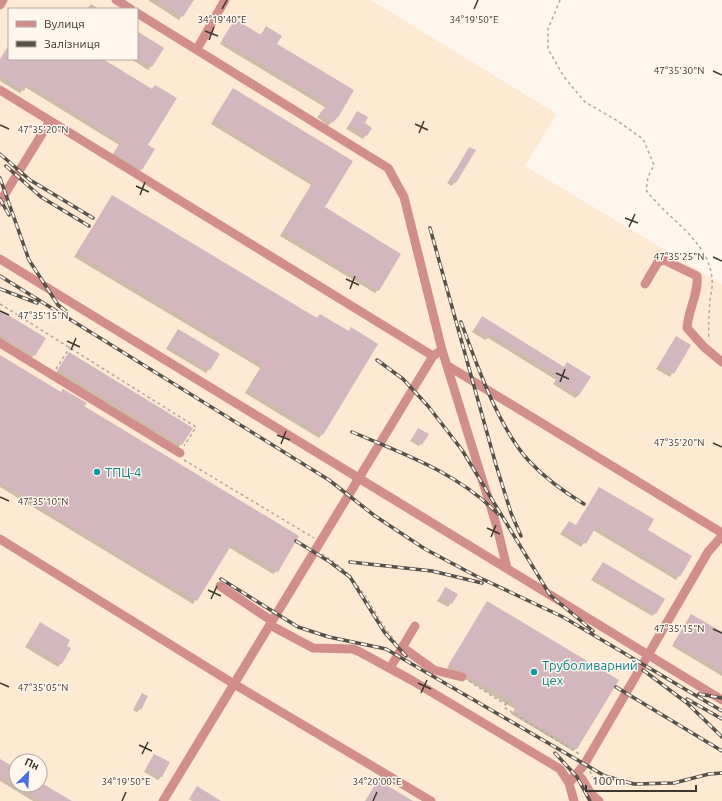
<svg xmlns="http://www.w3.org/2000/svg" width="722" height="801" viewBox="0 0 722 801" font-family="Ubuntu,sans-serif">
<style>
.built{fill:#feead2;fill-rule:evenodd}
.shadow{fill:#0003}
.building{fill:#d4b6bf}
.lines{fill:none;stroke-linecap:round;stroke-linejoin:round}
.path{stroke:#afa89f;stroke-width:1.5;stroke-dasharray:3 3;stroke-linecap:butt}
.minor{stroke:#d18e8a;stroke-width:9}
.rail-casing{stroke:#585148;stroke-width:3.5}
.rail{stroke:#fff7ee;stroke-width:2;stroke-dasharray:6;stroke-linecap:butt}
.ticks{fill:none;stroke:#3e372e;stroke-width:1.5}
.culture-dot{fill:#0f9aa8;stroke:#fff7ee;stroke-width:1.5}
.labels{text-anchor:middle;stroke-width:3;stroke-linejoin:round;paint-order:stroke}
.culture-label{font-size:13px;fill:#0d838f;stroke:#fff7ee;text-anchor:start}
.ticks-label{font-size:10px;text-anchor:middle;fill:#3e372e;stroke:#fff7ee;stroke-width:3;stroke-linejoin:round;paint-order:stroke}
</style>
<rect width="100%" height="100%" fill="#fff7ee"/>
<path class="built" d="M0,0H371L557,114L525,166L722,284V801H0ZM9,9H137V59H9ZM16,761H40V785H16Z"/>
<path class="shadow" d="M148,0H192L179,20Z
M91,4L99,9H87Z
M235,20L260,35L266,28L276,45L338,115L328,126L317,117L326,108L220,44Z
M137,33L151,66L148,70L131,59H137Z
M9,45V59H102L151,90L155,86L147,145L141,169L138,173L111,157L119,145L25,87L20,93L0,81V59Z
M233,89L352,162L324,207L378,290L375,293L280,236L311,185L211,124Z
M358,112L363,124L366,135L363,139L346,129Z
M470,148L474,151L452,186L447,183Z
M112,196L316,319L320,315L348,332L351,329L322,434L319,438L245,393L260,368L74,257Z
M0,311L44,339L31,359L0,340Z
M482,317L564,368L590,377L579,395L575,398L553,384L556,380L488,338L485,340L472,332Z
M178,330L219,354L206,373L166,349Z
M676,337L690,345L670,377L656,369Z
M69,353L181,444L178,448L56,373Z
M0,357L83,407L277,571L273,574L228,547L193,604L0,487Z
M417,431L428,435L419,446L410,441Z
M599,488L646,530L691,557L676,580L593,530L581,547L560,534L569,522L576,526Z
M603,563L655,613L652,616L591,580Z
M446,588L457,594L448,607L437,601Z
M488,602L577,748L573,751L511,714L515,709L447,668Z
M688,619L722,633V676L672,646Z
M40,624L61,663L58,667L25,647Z
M143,694L140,709L137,712L133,710Z
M154,755L162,776L158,780L144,772Z
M0,760L16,769V785H40V784L70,801H33L0,781Z"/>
<path class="building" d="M157,0H194L183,17Z
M235,19L261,35L266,26L282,36L277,44L354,90L339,116L332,123L320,113L328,104L222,40Z
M137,31L164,48L152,67L137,58Z
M9,45V59H103L152,89L155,85L177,98L148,145L155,149L142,170L114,153L121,141L28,84L24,91L0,76V60Z
M233,88L353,161L325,207L401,254L379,291L283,232L314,182L213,120Z
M357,111L368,117L365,123L372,128L367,136L349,125Z
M469,147L476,150L456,183L450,180Z
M112,195L317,318L320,314L349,331L351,327L378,344L323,435L248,390L263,365L77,253Z
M0,310L46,338L35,356L0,335Z
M482,316L564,367L567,362L591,377L579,395L556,381L559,376L492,335L490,338L475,328Z
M178,329L220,354L210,370L168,346Z
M676,336L691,345L674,374L659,365Z
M69,352L193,428L182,445L58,369Z
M0,355L61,392L63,389L87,403L84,406L299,536L278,572L232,544L197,601L0,482Z
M418,428L429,434L422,445L412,438Z
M599,487L654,519L648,530L692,556L680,577L596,527L586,544L563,531L569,521L576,525Z
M603,562L665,599L656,614L594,576Z
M445,587L458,594L452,604L440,597Z
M487,601L619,680L577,749L514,711L517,705L449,664Z
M691,614L722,632V671L674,643Z
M40,622L70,640L67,646L71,648L62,664L28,643Z
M142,693L148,696L141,710L135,706Z
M154,754L170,762L162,777L146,768Z
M0,759L16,768V785H40V782L72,801H42L0,776Z
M378,780L413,801H365Z
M197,786L221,801H192L189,799Z"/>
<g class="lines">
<path class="path" d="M560,0L548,29V49L564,77L585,102L616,120L643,139L654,165L648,177L646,190C667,219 709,240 712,279C713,285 711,293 710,300C709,314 708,326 709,340
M0,304L196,427L184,446
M56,369L70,347
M184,460L314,538
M322,554C333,561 344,569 353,580C370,599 379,623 396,642
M469,681L506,705
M507,702L505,708L581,755
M590,771L595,784"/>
<path class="minor" d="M116,0L131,9
M0,5L3,0
M137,13L388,168L404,197L442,350L497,527L507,568
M197,49L225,0
M0,90L433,356
M0,202L50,121
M0,259L722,700
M645,284L658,262L664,260L697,276C699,293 688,310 687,328L704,347L722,362
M0,343L180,453
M448,366L722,533
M0,539L234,684L431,801
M220,586L272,621
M270,625L313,648L353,649L360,652L413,681L560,769L569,783L574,801
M402,647L434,670L462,677
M390,668L415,626
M577,773C588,784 585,791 599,801
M569,783L584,765L708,552L722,536
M163,801L433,356L442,350"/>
<defs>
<path id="rail" d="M0,154L30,180L93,218
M6,166L41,197L89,226
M0,178L29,260L58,305L67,312
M0,199L9,215
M430,228L496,465L511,513L521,536
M0,276L329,480L375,516L425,549L476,576L563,617L722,711
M0,289L37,303
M461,322C477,365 498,427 529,461C545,478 564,492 584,504
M377,360L403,379L428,406L462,450L550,595L593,631
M352,432C404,454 458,473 498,514
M296,541L330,562L350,577L385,633L406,656
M350,562L432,571L482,583
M221,579L298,627L329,637L386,649L605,776L634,784L674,783L709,774L722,773
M643,670L687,703L722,737
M616,687L722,751
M699,694L722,698
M687,699L722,719
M555,753L577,777L590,801"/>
</defs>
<use href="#rail" class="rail-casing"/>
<use href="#rail" class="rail"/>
</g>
<path class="ticks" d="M222,9L227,0M474,9L478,0M205,31L218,36M209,40L214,27M713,71L722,75M415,124L428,130M0,125L9,129M419,133L424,121M136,186L149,192M140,195L145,182M625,218L638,223M629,227L635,214M713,257L722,261M346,279L359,285M350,289L355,276M0,311L9,315M67,341L80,347M71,350L76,338M556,373L569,379M560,382L565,369M277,435L290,440M713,443L722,447M281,444L286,431M0,497L9,501M487,528L500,534M491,537L496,525M208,590L221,596M211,599L217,586M713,629L722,633M0,683L9,687M418,683L431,689M421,693L427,680M139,745L152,751M142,754L148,742M122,801L126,792M373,801L377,792"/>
<g class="culture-dot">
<circle cx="97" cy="472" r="4"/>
<circle cx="534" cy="672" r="4"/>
</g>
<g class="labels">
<g class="culture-label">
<text x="105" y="477">ТПЦ-4</text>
<text x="542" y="670">Труболиварний<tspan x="542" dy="15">цех</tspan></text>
</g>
</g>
<g class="ticks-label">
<text x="222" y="23">34°19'40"E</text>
<text x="474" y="23">34°19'50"E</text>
<text x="679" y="74">47°35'30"N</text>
<text x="43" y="133">47°35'20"N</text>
<text x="679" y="260">47°35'25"N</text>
<text x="43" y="319">47°35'15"N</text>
<text x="679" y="446">47°35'20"N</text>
<text x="43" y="505">47°35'10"N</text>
<text x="679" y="632">47°35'15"N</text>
<text x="43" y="691">47°35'05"N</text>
<text x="126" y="785">34°19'50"E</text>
<text x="377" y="785">34°20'00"E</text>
</g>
<rect x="8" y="8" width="130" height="52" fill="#fff7ee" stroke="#b2aaa1"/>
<rect x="16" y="21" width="20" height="6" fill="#d18e8a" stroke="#b2aaa1"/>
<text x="44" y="28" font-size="12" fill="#3e372e">Вулиця</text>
<rect x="16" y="41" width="20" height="6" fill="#585148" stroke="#b2aaa1"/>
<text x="44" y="48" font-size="12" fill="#3e372e">Залізниця</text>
<g transform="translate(28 773) rotate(24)"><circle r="19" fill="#fff7ee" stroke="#b2aaa1"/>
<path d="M0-3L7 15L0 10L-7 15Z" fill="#496fe2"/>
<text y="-6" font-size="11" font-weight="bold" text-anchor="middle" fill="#3e372e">Пн</text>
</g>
<path d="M586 785v6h110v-6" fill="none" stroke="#3e372e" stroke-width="2"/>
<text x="592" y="785" font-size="12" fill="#3e372e" stroke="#fff7ee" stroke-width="3" paint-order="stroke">100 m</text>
</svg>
